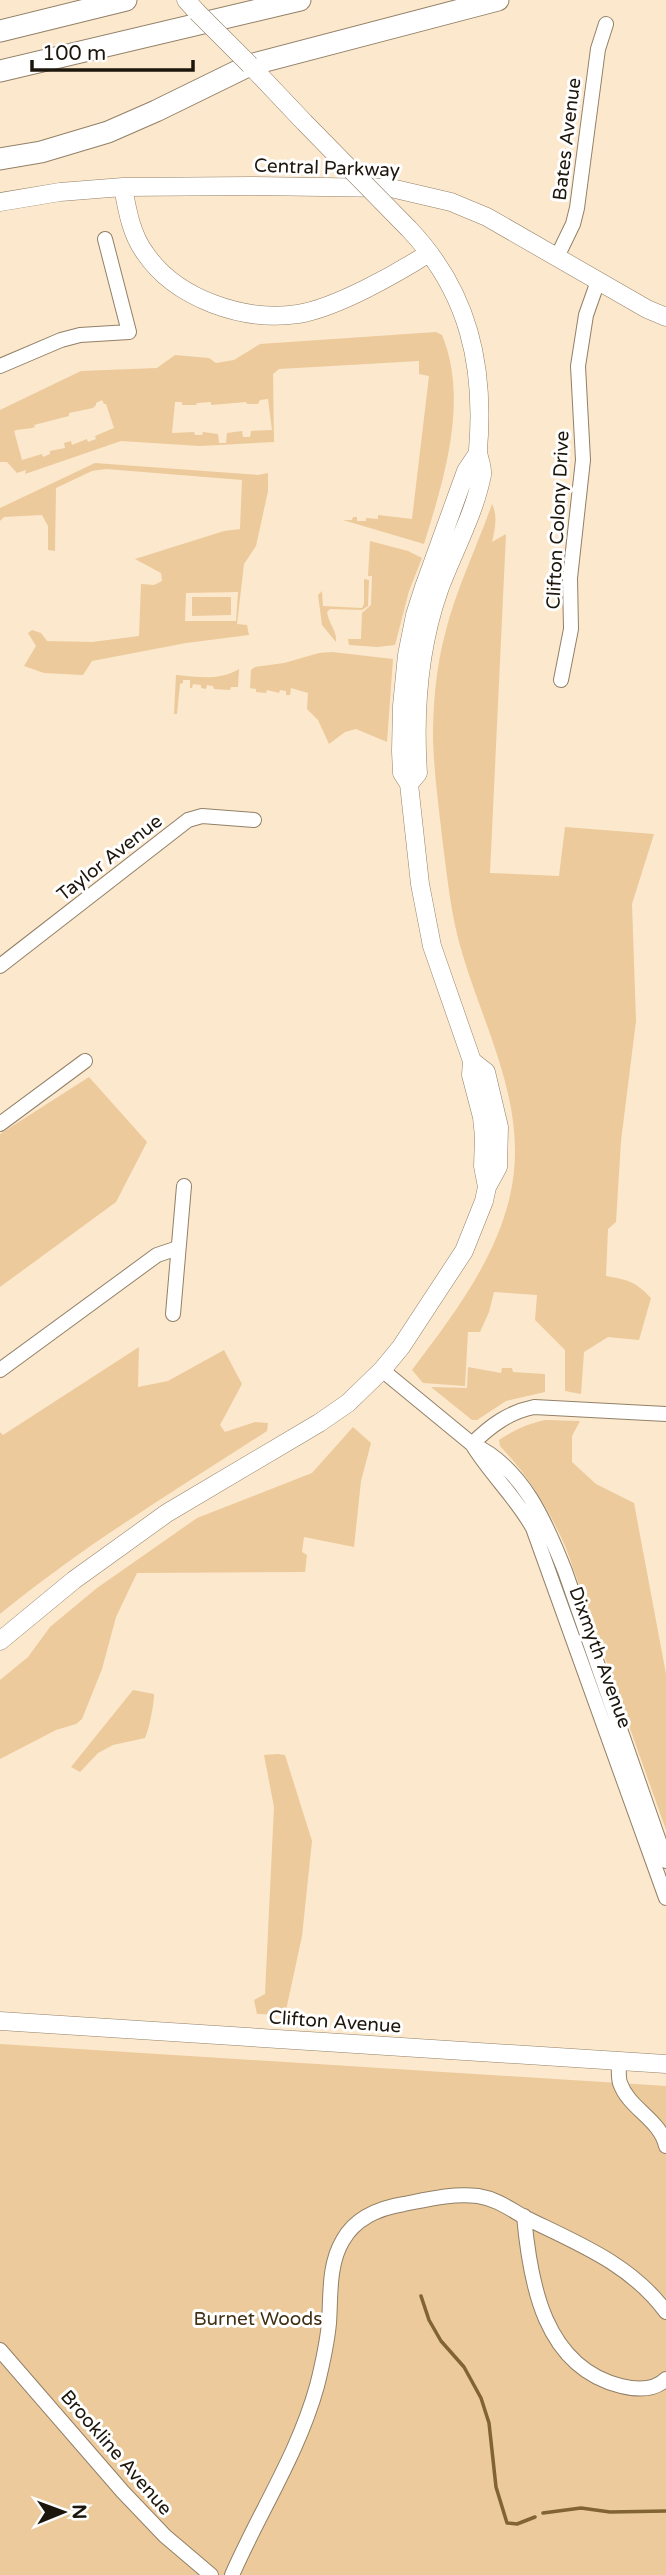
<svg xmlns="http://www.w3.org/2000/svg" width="666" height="2575" viewBox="0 0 666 2575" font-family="'Varela Round',sans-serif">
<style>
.green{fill:#ecca9b;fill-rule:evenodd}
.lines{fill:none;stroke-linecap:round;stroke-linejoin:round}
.stream{stroke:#826333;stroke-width:3.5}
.minor-casing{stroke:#928067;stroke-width:16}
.major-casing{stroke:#928067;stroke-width:19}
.highway-casing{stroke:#928067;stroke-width:23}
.minor{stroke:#fff;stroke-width:14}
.major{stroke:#fff;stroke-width:18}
.highway{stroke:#fff;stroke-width:21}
.major-bridge-casing{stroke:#928067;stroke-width:19;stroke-linecap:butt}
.major-bridge{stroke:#fff;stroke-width:18}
.labels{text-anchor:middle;stroke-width:6;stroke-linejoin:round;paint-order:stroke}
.street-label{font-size:19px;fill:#1c160c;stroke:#fff}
.park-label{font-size:19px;fill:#423013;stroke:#fff}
</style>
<rect width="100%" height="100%" fill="#fce8cd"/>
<path class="green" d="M436,332L442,335C469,400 444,479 424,544L343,520H352L353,517H357V521H366V518L378,519V515L412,519L429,376L419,374V361L279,369L273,374L274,442L200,446L121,441L25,474L26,470L17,473L7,462H0V410L81,371L157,368L175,355L209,358L216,363L234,360L260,344ZM268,399L272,430L251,431L250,437H243L242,431L227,433L226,443H219L218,434L203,432L202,435H195L194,432L172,433L175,402H182V405H196L197,403L211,402V405L246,402L247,404H258L260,400ZM102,400L104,404H106L114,428L95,436L96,439L88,442L87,439L72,445L71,441L64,443L65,448L50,451V454L43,457L42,454L22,460L14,431C22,428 26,430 35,427L34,425L69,416V413L93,408L96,405V403Z
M95,463L258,475L268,473V491L256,546L244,564L237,624L247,625L249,635L186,643L92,661L83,675L44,673L24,666L36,646L28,633L32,630L41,633L47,641L92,642L139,636L141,584L154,585L162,581L161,573L135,559L224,531L240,529L242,480L106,469L92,471L56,488L55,551L48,550V526L42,515L4,517L0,521V508ZM238,592L236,621H185L186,593Z
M492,504C498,516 495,529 492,542L506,534L490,873L559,876L565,827L654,834L632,904L636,1021L621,1141L616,1222L608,1229L606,1276C628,1280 635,1281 651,1298L639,1340L608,1337L584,1352L581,1394L565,1391V1350L535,1320L537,1295L494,1292L489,1312L480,1332H468L465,1386L423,1383L412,1370C451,1318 493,1264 509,1200C533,1105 479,1023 457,934C450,904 447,875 443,845C439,809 434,774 433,739C433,704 436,668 445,634C456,589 477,547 492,504Z
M370,541L408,551L422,558L409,591L395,645L377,647L349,645L348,639H361L362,613L371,605L372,576H368Z
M364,579L369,580L368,606L362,610L330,609L327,612C329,625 337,630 336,642L322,625L318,595L322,591L323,606L362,608L364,604Z
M192,597H231V615L192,616Z
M332,652L393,659L387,742L356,729L345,732L329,744L318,720L307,709L308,693L291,688L290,695H286V691L280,690L279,693L267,690L266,693L256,692V689L250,688L251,670L255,667L284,663L319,653Z
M239,669L238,687H231L230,690L214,689L213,686L207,685L206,689L201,688V685L193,684L192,688H190V680H183V683L180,684L177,714H174L176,675C199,677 219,681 239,669Z
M89,1077L147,1142L116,1202L0,1287V1134Z
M139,1347L138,1387L168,1381L224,1350L242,1384L220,1425L225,1432L255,1422L268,1423L267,1431C176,1490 84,1545 0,1614V1432L3,1435Z
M468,1367L501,1373L502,1368H512L513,1372L545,1374V1392L506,1401L477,1420H472L431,1387L467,1388Z
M545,1420L580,1421L572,1436V1462L596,1484L634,1503L666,1674V1830L566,1548C549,1509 529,1477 500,1446L499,1440C514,1430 527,1424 545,1420Z
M353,1427L371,1443L361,1481L354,1547L304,1537L302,1552L307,1555L305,1572L137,1573L116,1617L102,1669L82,1719L76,1724L56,1730L0,1759V1680L28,1657L50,1627L97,1588L197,1518L312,1473Z
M133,1690L154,1694C154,1705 149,1729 145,1738L113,1745L98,1753L80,1772L71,1767Z
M278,1754L285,1755L312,1841L302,1936L285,2015L257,2014L254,2000L265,1994L274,1807L264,1755Z
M0,2044L666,2086V2575H0Z"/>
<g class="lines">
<path class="stream" d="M421,2296L429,2320L441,2341L464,2367L481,2398L489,2423L496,2487L507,2523L517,2524L535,2517
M543,2513L581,2508L610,2512L666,2511"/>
<defs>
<path id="minor" d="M557,257L573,224L577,208L598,49L606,24
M0,366L61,340L80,335L129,332L105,239
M561,680L571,629L570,578L583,460L578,366L586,315L598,281
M0,966L188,820L202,816L254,820
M0,1124L85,1061
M173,1314L184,1186
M0,1370L157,1255L178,1248
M382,1370L472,1444C523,1467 546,1523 565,1571L666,1861
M472,1444C490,1474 516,1497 533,1528L666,1898
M472,1444C490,1426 509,1412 534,1407L666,1414
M619,2061C619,2068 618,2077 620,2083C629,2109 660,2119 666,2146
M524,2216C530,2283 544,2367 621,2386C637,2390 654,2391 666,2379
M0,2350L123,2492L165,2536L211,2575
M232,2575C260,2511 298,2454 317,2386C322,2366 327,2344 329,2323C331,2296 328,2265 343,2240C356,2217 379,2208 404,2204C429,2199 453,2193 478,2196C497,2199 510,2209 526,2218C577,2243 631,2264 666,2312"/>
<path id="major" d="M186,0L197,12
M250,65L304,122
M123,187C127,209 131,234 145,253C176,299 244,322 298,314C336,308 396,274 429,253
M0,202L60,192L123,187L251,186L391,188L451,202L487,217L647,309L666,317
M409,784L418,773C414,712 419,647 439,590C453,552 474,515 482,475C483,466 478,458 478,450C485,366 469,292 409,229
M472,1061L486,1072L499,1127L498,1167L487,1187
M0,1641L74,1580L167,1513L319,1423L348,1403L382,1370L401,1347L464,1251L484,1201L487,1187L483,1166L484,1137L482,1117L471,1075L472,1061L432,946L420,884L409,784L402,773L401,751L402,706L407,655L415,615L424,587L466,471L478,453
M0,2021L666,2064"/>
<path id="highway" d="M0,31L126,0
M0,71L300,0
M0,159L41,152L108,132L156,111L250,65L498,0"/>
</defs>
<use href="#minor" class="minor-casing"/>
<use href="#major" class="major-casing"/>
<use href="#highway" class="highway-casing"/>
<use href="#minor" class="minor"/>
<use href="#major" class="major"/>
<use href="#highway" class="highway"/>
<defs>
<path id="major-bridge" d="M197,12L250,65
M304,122L409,229"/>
</defs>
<use href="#major-bridge" class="major-bridge-casing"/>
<use href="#major-bridge" class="major-bridge"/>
</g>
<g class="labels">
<g class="street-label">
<text transform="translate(566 139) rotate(-83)" y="7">Bates Avenue</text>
<text transform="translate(327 167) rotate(2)" y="7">Central Parkway</text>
<text transform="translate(557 520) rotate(-87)" y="7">Clifton Colony Drive</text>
<text transform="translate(109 857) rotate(-38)" y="7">Taylor Avenue</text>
<text transform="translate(601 1657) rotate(70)" y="7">Dixmyth Avenue</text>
<text transform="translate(335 2021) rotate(4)" y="7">Clifton Avenue</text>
<text transform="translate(117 2452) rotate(49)" y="7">Brookline Avenue</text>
</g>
<g class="park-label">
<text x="258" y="2325">Burnet Woods</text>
</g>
</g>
<g transform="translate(63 2512) rotate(89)" stroke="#ffffff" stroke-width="5" paint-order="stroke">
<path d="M0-5L12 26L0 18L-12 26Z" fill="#1c160c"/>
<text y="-10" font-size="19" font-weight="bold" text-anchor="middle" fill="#1c160c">N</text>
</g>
<path d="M32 60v10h161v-10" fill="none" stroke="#1c160c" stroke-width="3.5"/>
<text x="42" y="60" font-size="21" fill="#1c160c" stroke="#ffffff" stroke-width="5" paint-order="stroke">100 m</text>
</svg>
